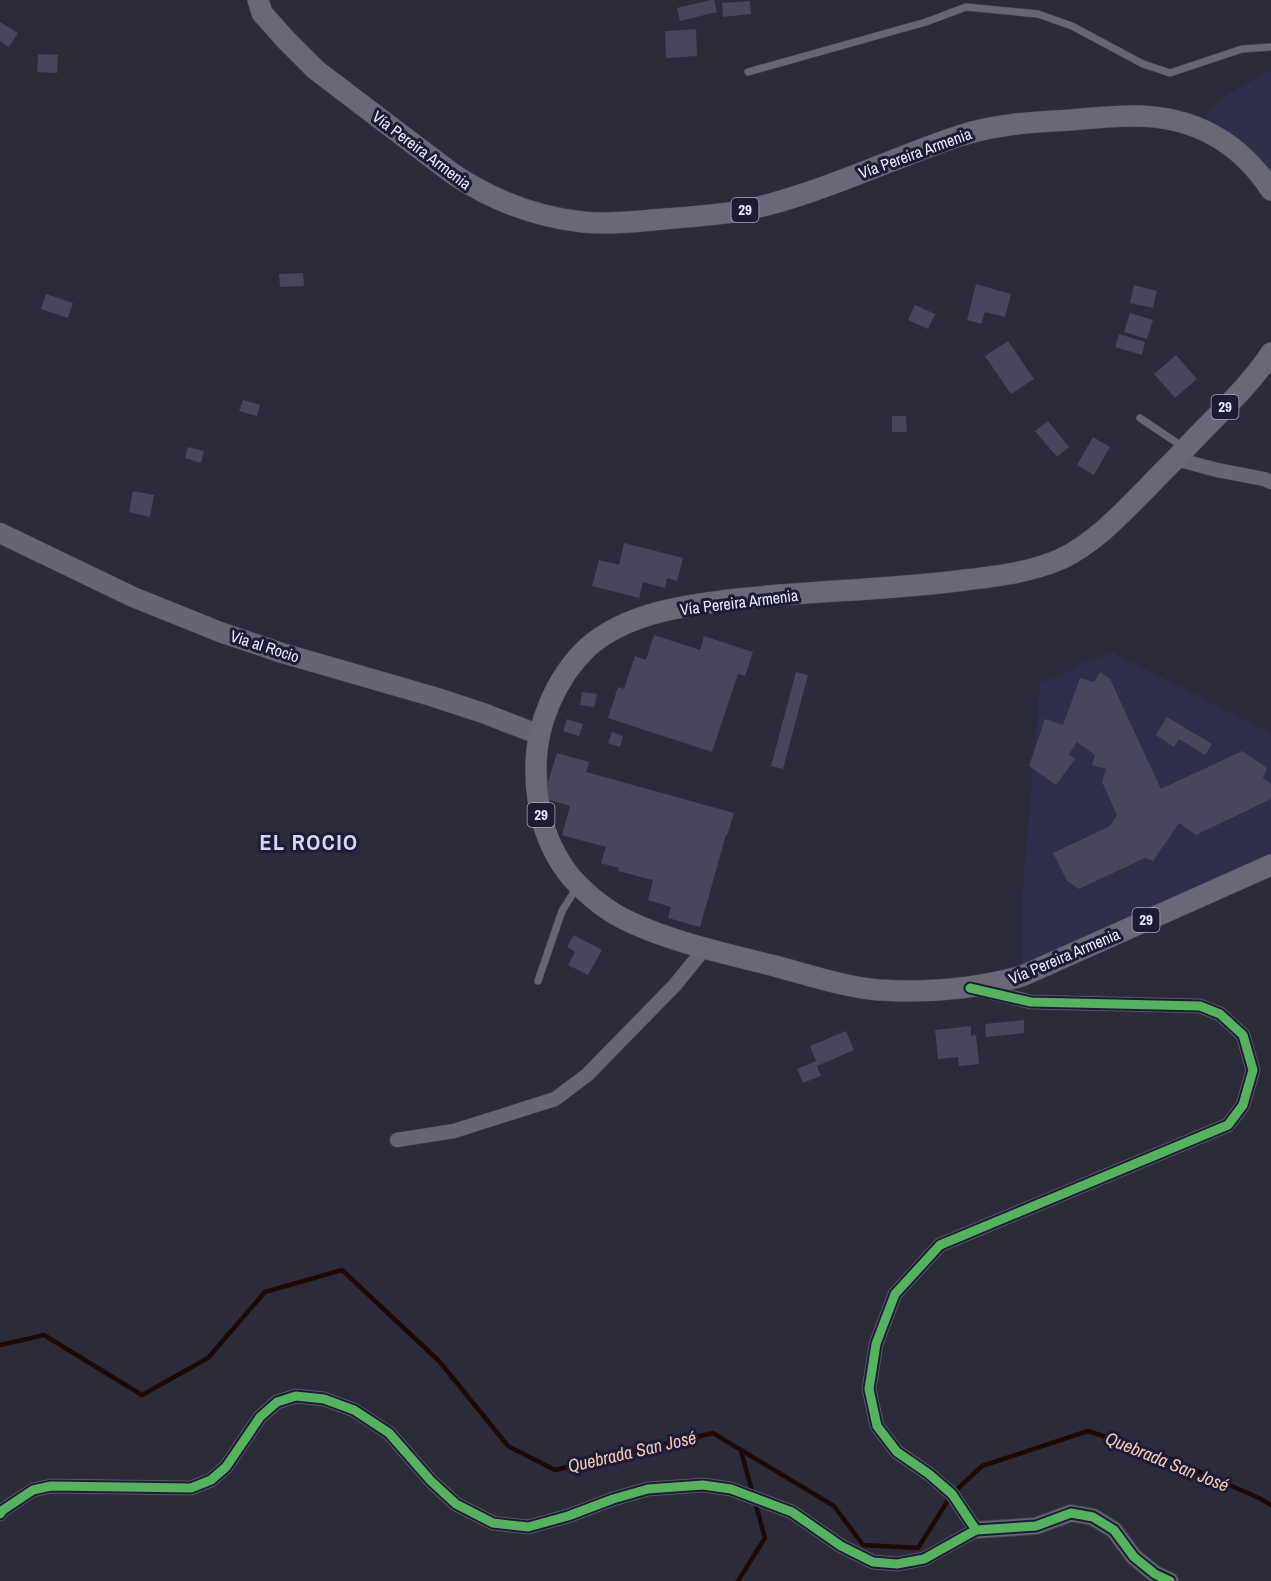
<svg xmlns="http://www.w3.org/2000/svg" width="1271" height="1581" viewBox="0 0 1271 1581" font-family="'Archivo Narrow',sans-serif">
<style>
.built{fill:#2f2e4d}
.lines{fill:none;stroke-linecap:round;stroke-linejoin:round}
.stream{stroke:#1e0a05;stroke-width:4.5}
.building{fill:#48465b}
.service-casing{stroke:#484755;stroke-width:8}
.minor-casing{stroke:#484755;stroke-width:15}
.tertiary-casing{stroke:#484755;stroke-width:18}
.secondary-casing{stroke:#484755;stroke-width:21}
.primary-casing{stroke:#484755;stroke-width:22}
.service{stroke:#666672;stroke-width:7}
.minor{stroke:#666672;stroke-width:14}
.tertiary{stroke:#666672;stroke-width:16}
.secondary{stroke:#666672;stroke-width:20}
.primary{stroke:#686876;stroke-width:21}
.cycleway-casing{stroke:#1d1b36;stroke-width:13}
.cycleway{stroke:#56b35d;stroke-width:9}
.labels{text-anchor:middle;stroke-width:6;stroke-linejoin:round;paint-order:stroke}
.shield{fill:#1d1b36;stroke:#acabc1;stroke-width:1.5}
.shield-label{font-size:15px;font-weight:bold;fill:#e9e9fc}
.street-label{font-size:16px;fill:#e9e9fc;stroke:#1d1b36}
.water-label{font-size:18px;font-style:italic;fill:#f3c9af;stroke:#1d1b36}
.district-label{font-size:22px;font-weight:bold;letter-spacing:1.5px;fill:#d6d6fa;stroke:#1d1b36}
</style>
<rect width="100%" height="100%" fill="#2c2b3a"/>
<path class="built" d="M1271,70V183L1204,120L1216,101Z
M1112,653H1119L1115,654L1271,733V865L1022,976L1021,911L1040,683L1073,669L1079,664Z"/>
<g class="lines">
<path class="stream" d="M0,1345L44,1335L142,1395L208,1358L265,1292L342,1270L439,1361L508,1446L555,1470L713,1433L834,1506L863,1545L918,1548L952,1494L982,1466L1088,1431L1168,1458L1259,1498L1271,1505
M738,1581L765,1538L741,1451"/>
</g>
<path class="building" d="M711,0H714L717,12L680,21L677,8Z
M750,1L751,14L723,17L722,3Z
M0,22L18,33L9,47L0,41Z
M696,29L697,56L666,58L665,31Z
M38,54L58,55L57,73L37,72Z
M303,273L304,286L280,287L279,274Z
M976,284L1011,294L1005,317L985,312L981,324L967,320Z
M1134,285L1157,291L1153,308L1130,303Z
M46,294L73,303L68,318L41,309Z
M915,305L935,314L928,329L908,320Z
M1130,313L1153,320L1147,339L1124,332Z
M1119,334L1145,342L1142,355L1115,347Z
M1008,341L1034,379L1011,394L985,356Z
M1176,355L1197,379L1175,398L1154,374Z
M243,400L260,405L257,416L239,411Z
M892,416H906L907,432H892Z
M1048,421L1069,447L1057,457L1035,431Z
M1093,437L1110,447L1094,475L1077,465Z
M188,447L204,451L201,463L185,458Z
M133,491L154,495L150,517L129,512Z
M624,543L683,558L677,581L667,578L665,588L643,582L639,598L592,586L599,560L619,565Z
M654,635L700,650L704,636L753,652L745,676L738,674L712,752L608,718L618,687L624,689L635,656L646,660Z
M796,672L808,675L783,769L771,766Z
M1100,672L1110,679L1161,789L1242,751L1267,768L1263,778L1271,784V799L1196,835L1179,823L1153,861L1145,858L1079,889L1067,881L1053,853L1110,826L1117,815L1102,782L1106,769L1092,765L1095,755L1077,742L1069,754L1075,759L1056,785L1029,766L1045,719L1063,725L1080,678L1094,682Z
M582,692L597,694L594,707L580,705Z
M1167,717L1212,744L1205,755L1179,739L1174,747L1156,735Z
M567,719L583,724L579,736L563,731Z
M612,732L623,736L620,747L608,743Z
M557,753L589,762L586,772L734,813L727,836L726,835L700,927L668,918L671,907L648,900L653,880L618,871L619,868L601,863L606,847L562,835L570,806L543,798Z
M574,935L602,950L588,975L568,965L575,952L567,947Z
M1024,1020V1033L986,1037L985,1024Z
M971,1026V1036L976,1035L979,1064L959,1066L958,1057L938,1059L935,1030Z
M846,1031L854,1050L817,1066L821,1076L803,1083L797,1069L816,1061L810,1046Z"/>
<g class="lines">
<defs>
<path id="service" d="M748,72L926,22L966,7L1038,14L1072,26L1143,64L1170,73L1242,49L1271,47
M1140,418L1183,447
M538,981L562,911L577,887"/>
<path id="minor" d="M1176,459L1217,470L1264,479L1271,482
M397,1140L454,1131L555,1099L587,1075L675,985L705,948
M0,1514L3,1510L33,1490L51,1486L191,1488L211,1480L226,1467L260,1417L277,1402L296,1396L324,1399L354,1410L389,1433L431,1481L456,1504L493,1523L528,1527L568,1516L613,1499L648,1489L703,1485L731,1489L792,1512L841,1546L873,1562L897,1564L924,1559L976,1530L952,1494L929,1474L897,1452L877,1426L869,1389L876,1344L895,1294L940,1245L1228,1125L1243,1105L1253,1070L1243,1035L1220,1014L1200,1006L1031,1002L978,989"/>
<path id="tertiary" d="M976,1530L1036,1526L1071,1513L1093,1517L1114,1530L1134,1557L1155,1574L1170,1581"/>
<path id="secondary" d="M0,533L133,597L220,632L282,653L431,696L483,713L540,735"/>
<path id="primary" d="M258,0L262,13L286,40L316,70L453,174C492,200 536,217 583,222C610,225 638,221 664,219C690,217 716,215 741,211C816,196 887,160 959,136C996,124 1033,122 1071,120C1092,118 1113,116 1134,116C1192,116 1239,141 1271,190
M1271,353C1248,389 1214,417 1185,449C1173,462 1160,474 1148,487C1121,514 1096,542 1061,559C1029,573 992,577 957,581C884,590 811,591 738,599C687,605 628,612 588,647C556,677 535,726 536,770C536,808 546,846 570,876C586,894 608,912 630,922C675,943 728,954 775,966C809,975 844,987 879,990C927,993 975,989 1022,976L1271,865"/>
</defs>
<use href="#service" class="service-casing"/>
<use href="#minor" class="minor-casing"/>
<use href="#tertiary" class="tertiary-casing"/>
<use href="#secondary" class="secondary-casing"/>
<use href="#primary" class="primary-casing"/>
<use href="#service" class="service"/>
<use href="#minor" class="minor"/>
<use href="#tertiary" class="tertiary"/>
<use href="#secondary" class="secondary"/>
<use href="#primary" class="primary"/>
<defs>
<path id="cycleway" d="M970,988L1031,1002L1200,1006L1220,1014L1243,1035L1253,1070L1243,1105L1228,1125L940,1245L895,1294L876,1344L869,1389L877,1426L897,1452L929,1474L952,1494L976,1530
M0,1514L3,1510L33,1490L51,1486L191,1488L211,1480L226,1467L260,1417L277,1402L296,1396L324,1399L354,1410L389,1433L431,1481L456,1504L493,1523L528,1527L568,1516L613,1499L648,1489L703,1485L731,1489L792,1512L841,1546L873,1562L897,1564L924,1559L976,1530L1036,1526L1071,1513L1093,1517L1114,1530L1134,1557L1155,1574L1170,1581"/>
</defs>
<use href="#cycleway" class="cycleway-casing"/>
<use href="#cycleway" class="cycleway"/>
</g>
<g class="labels">
<g class="shield">
<rect x="731.5" y="198" width="27" height="24" rx="4.5"/>
<rect x="1211.5" y="395" width="27" height="24" rx="4.5"/>
<rect x="527.5" y="803" width="27" height="24" rx="4.5"/>
<rect x="1132.5" y="908" width="27" height="24" rx="4.5"/>
</g>
<g class="shield-label">
<text x="745" y="215">29</text>
<text x="1225" y="412">29</text>
<text x="541" y="820">29</text>
<text x="1146" y="925">29</text>
</g>
<g class="street-label">
<text transform="translate(422 150) rotate(37)" y="6">Vía Pereira Armenia</text>
<text transform="translate(915 153) rotate(-20)" y="6">Vía Pereira Armenia</text>
<text transform="translate(739 602) rotate(-7)" y="6">Vía Pereira Armenia</text>
<text transform="translate(265 646) rotate(18)" y="6">Via al Rocio</text>
<text transform="translate(1064 956) rotate(-23)" y="6">Vía Pereira Armenia</text>
</g>
<g class="water-label">
<text transform="translate(632 1452) rotate(-13)" y="6">Quebrada San José</text>
<text transform="translate(1167 1462) rotate(22)" y="6">Quebrada San José</text>
</g>
<g class="district-label">
<text x="309" y="850">EL ROCIO</text>
</g>
</g>
</svg>
